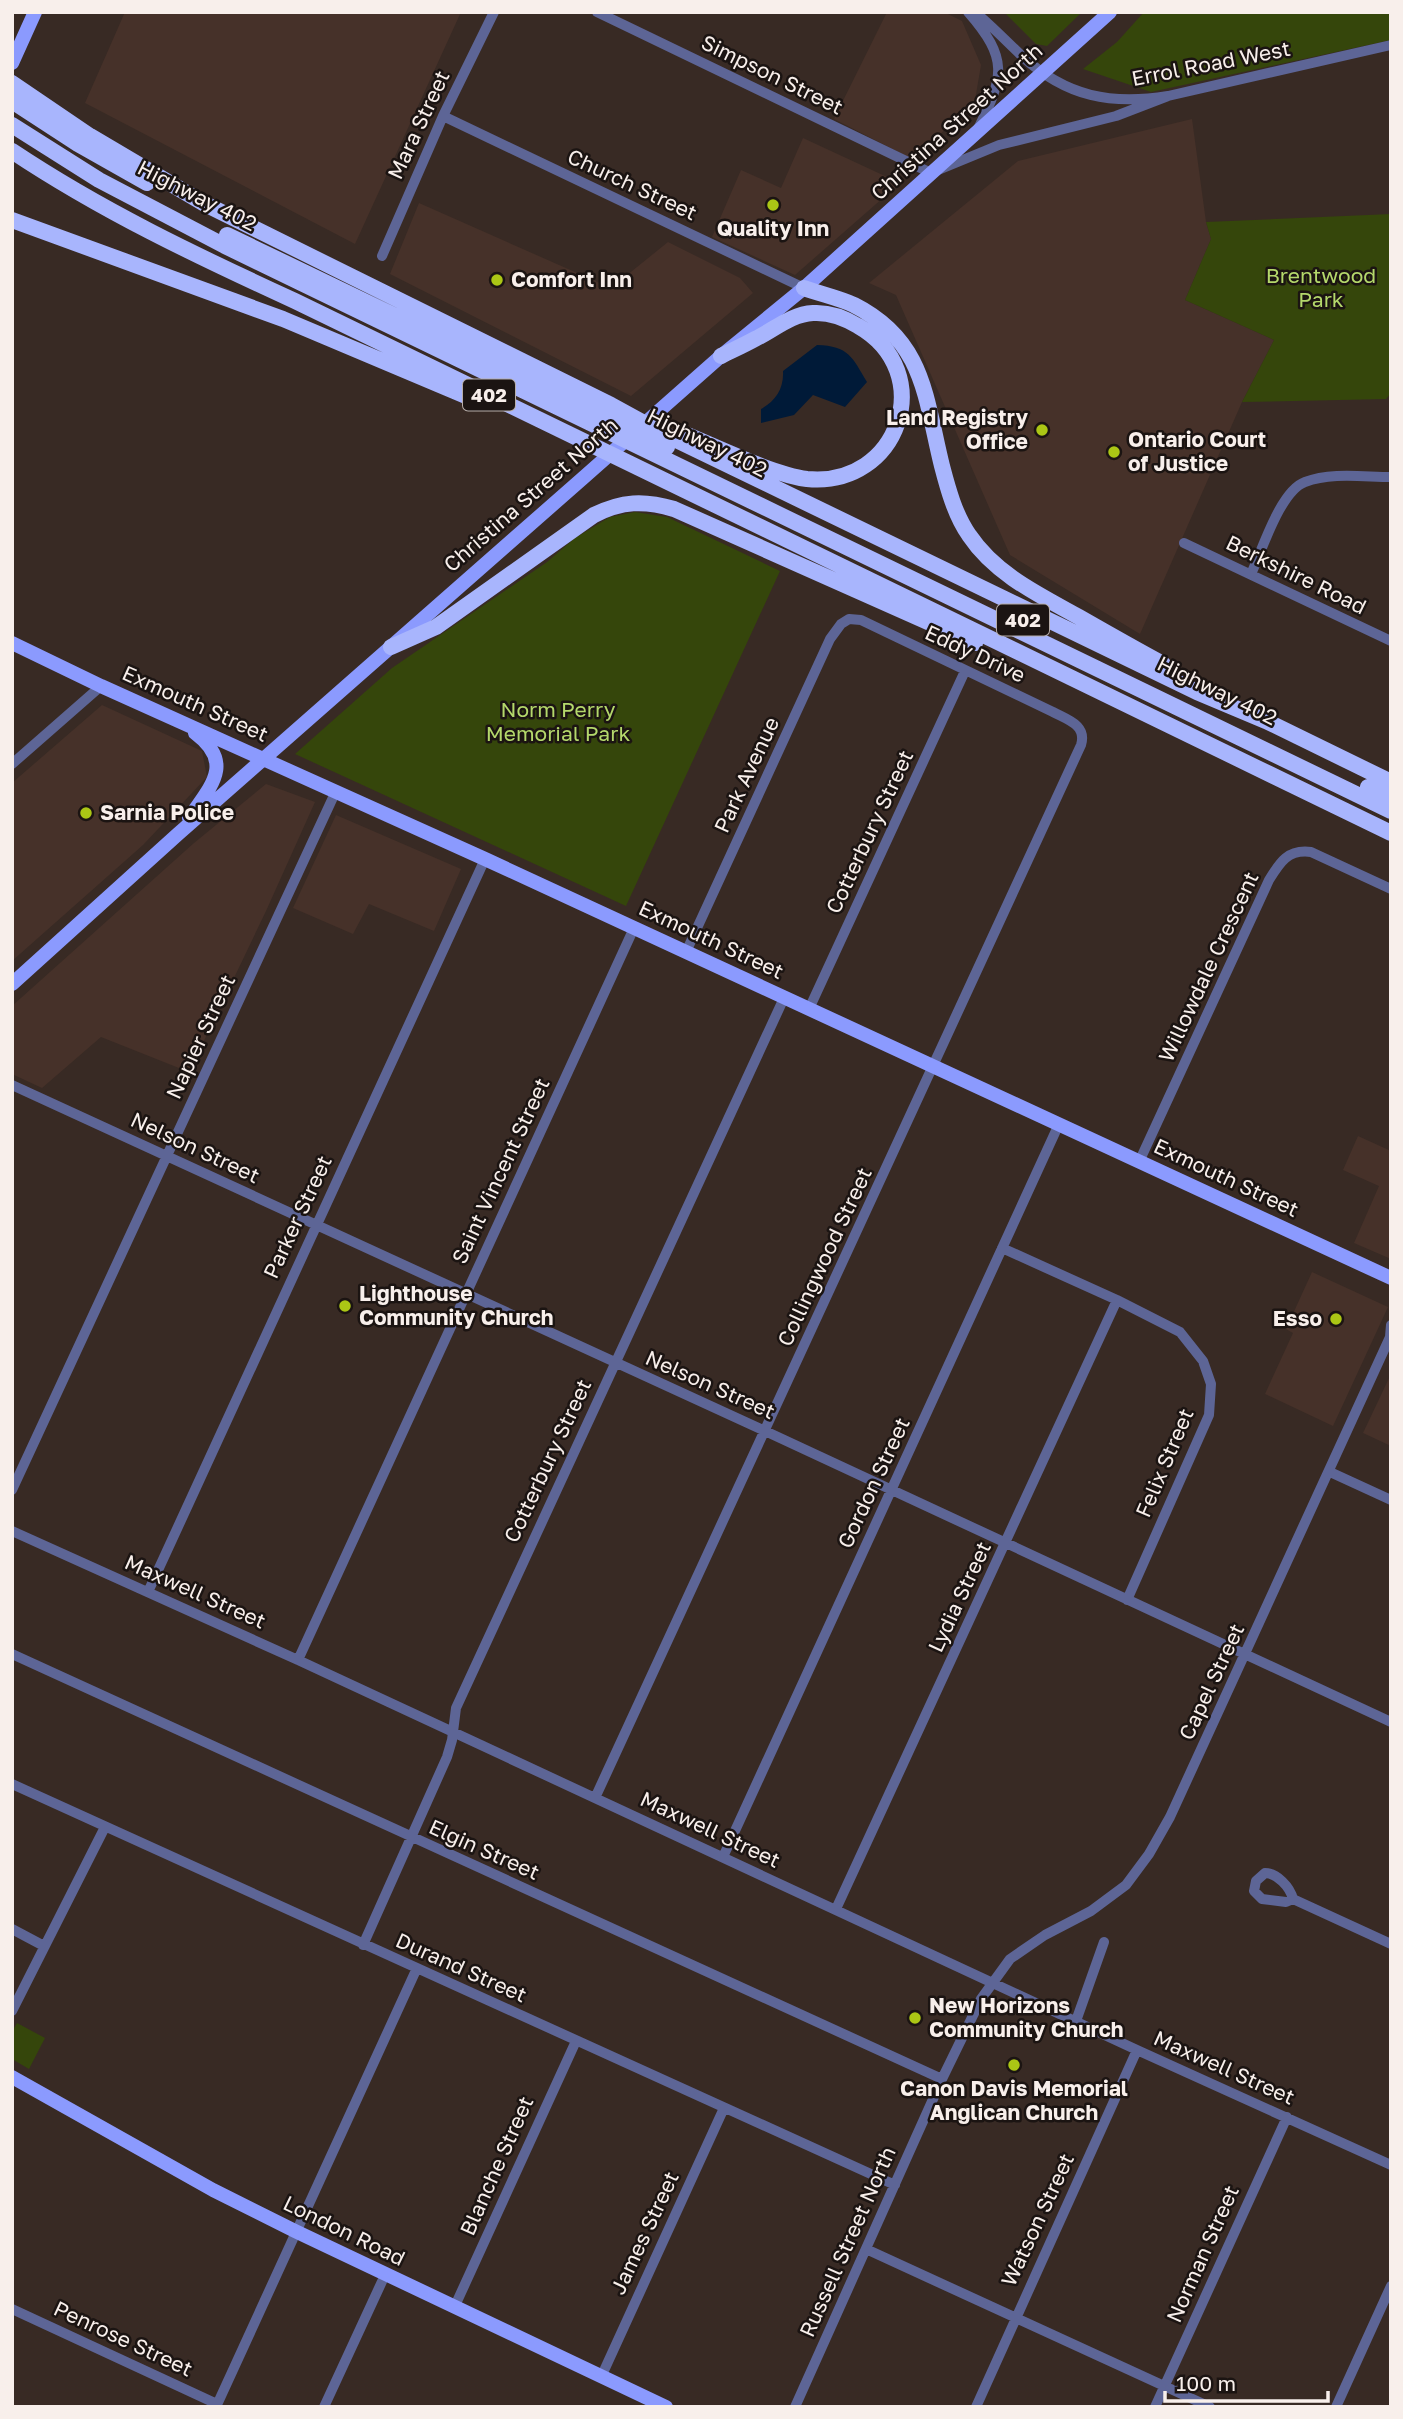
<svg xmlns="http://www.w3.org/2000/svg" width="1403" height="2419" viewBox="0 0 1403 2419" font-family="'Golos Text',sans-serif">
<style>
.built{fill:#463129}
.green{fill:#35460b}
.water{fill:#001a38}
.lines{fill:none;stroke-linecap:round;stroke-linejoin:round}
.minor{stroke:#5d6596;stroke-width:10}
.major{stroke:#8b9afe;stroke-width:14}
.highway{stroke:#a8b5fd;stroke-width:16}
.poi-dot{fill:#abc615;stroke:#1b1412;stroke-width:2.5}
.labels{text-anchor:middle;stroke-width:5;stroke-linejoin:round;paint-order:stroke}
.shield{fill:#1b1412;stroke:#b6adaa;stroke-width:2}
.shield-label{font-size:19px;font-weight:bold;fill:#f8efeb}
.street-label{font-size:21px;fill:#f8efeb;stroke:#1b1412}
.poi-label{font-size:21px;font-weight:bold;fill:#f8efeb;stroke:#1b1412;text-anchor:start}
.park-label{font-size:21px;fill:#b4d86b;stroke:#1b1412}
</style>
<rect width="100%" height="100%" fill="#382a24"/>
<path class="built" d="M125,12H461L355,244L85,103Z
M887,12H944L962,21L981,65L975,100L914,160L834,119Z
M1192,119L1206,222L1211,239L1185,300L1274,340L1242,402L1140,634L1010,555L896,295L869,283L1018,161Z
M803,138L900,183L795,275L712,237L741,170L781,188Z
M419,203L611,288L668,242L740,278L753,293L631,396L390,274Z
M102,705L202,751L207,777L143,845L12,961V783Z
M266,784L315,802L266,911L189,1072L101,1037L42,1088L12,1074V1006L194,843Z
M336,815L461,869L434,931L369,904L353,934L293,908Z
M1358,1136L1391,1151V1259L1354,1243L1379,1186L1343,1170Z
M1312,1272L1388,1307L1333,1426L1265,1394L1293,1333L1286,1329Z
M1391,1374V1446L1363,1433Z"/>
<path class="green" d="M1004,12H1082L1047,46L1036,44Z
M1144,12H1391V40L1151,92L1083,69L1117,42Z
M1391,214V393L1386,399L1242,402L1274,340L1185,300L1211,239L1206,222Z
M635,512L667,517L780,571L626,906L295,754L392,668L547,562L575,538L610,517Z
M17,2023L45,2038L29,2069L12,2059V2032Z"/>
<path class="water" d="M817,345C849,346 852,357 867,382L845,407L813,395L794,415L761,423V409C776,401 784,388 783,371Z"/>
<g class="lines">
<path class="minor" d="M597,12L931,173L999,145L1116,116L1168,96
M968,12C1009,59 1004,76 978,129
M975,12C992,26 1007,42 1023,57C1067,97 1111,105 1168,96L1391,45
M443,116L804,288
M382,256L443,116L494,12
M1184,543L1391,641
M1251,574C1262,551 1280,491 1305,482C1331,472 1364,477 1391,477
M12,764L101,686
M809,1009L965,671
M12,1085L765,1431L1391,1722
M1139,1162L1269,880C1280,862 1288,849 1311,852L1391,889
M1002,1248L1117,1300L1180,1332L1203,1361L1211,1384L1209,1415L1127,1600
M1330,1472L1391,1500
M12,1490L336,791
M12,1531L298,1660L1137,2050L1391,2165
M148,1592L485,859
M12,1654L942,2079
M298,1660L634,928
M12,1784L895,2185
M595,1798L1081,745C1087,725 1068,720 1053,712L861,620L849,619L841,624L830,639L686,952
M723,1857L1059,1124
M1293,1899L1286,1902L1262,1899L1254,1891L1256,1881L1265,1873C1277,1873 1290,1887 1293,1899L1391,1944
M836,1909L1117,1300
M12,1929L44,1946
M363,1945L447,1757L452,1740L456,1708L784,998
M12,2011L105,1827
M1076,2021L1104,1942
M866,2249L1210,2407
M454,2308L576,2041
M12,2309L217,2404
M602,2375L724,2108
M216,2407L417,1968
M324,2407L385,2275
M795,2407L942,2079L981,1999L1010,1959L1045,1935L1091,1911L1126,1885L1149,1854L1170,1817L1390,1337L1391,1325
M976,2407L1137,2050
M1155,2407L1287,2117
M1336,2407L1391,2286"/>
<path class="major" d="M12,63L35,12
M12,643L101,686L485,859L1391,1278
M189,818C211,786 235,763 195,733
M12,984L178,834L583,478L721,356L804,288L1110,12
M12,2077L213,2190L295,2231L666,2407"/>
<path class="highway" d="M12,83L90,136L205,204L611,405L664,434L1197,692L1266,721L1391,782
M12,101L78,144L147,183
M12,125L99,180L225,246L1391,811
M12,151C102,211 197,256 295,301L1391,833
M12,220L283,319L468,397
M227,235L667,447
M804,288C820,294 839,298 854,305C925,341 925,398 942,466C948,489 955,515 969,535C995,574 1039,595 1079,617C1107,633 1135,649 1163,664
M687,435C719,448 774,475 807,479C899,488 939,372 858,326C845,318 829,312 813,313C791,314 774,330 755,339C744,345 733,350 721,356
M391,647L436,627L594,515C622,501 644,500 674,509L975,643
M1368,787L1391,798"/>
</g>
<g class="poi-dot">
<circle cx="773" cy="205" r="7"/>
<circle cx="497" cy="280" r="7"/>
<circle cx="1042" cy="430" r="7"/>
<circle cx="1114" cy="452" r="7"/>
<circle cx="86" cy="813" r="7"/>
<circle cx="345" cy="1306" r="7"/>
<circle cx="1336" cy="1319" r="7"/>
<circle cx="915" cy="2018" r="7"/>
<circle cx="1014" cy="2065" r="7"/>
</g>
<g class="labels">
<g class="shield">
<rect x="463" y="379.5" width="52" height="31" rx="5"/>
<rect x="997" y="604.5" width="52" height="31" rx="5"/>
</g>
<g class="shield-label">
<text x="489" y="402">402</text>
<text x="1023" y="627">402</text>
</g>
<g class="street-label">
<text transform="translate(1211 64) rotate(-11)" y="7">Errol Road West</text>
<text transform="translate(772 75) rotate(26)" y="7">Simpson Street</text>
<text transform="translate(957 122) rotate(-42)" y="7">Christina Street North</text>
<text transform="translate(419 125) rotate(-65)" y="7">Mara Street</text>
<text transform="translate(632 185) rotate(25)" y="7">Church Street</text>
<text transform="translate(197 196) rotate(27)" y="7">Highway 402</text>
<text transform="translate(707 443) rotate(26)" y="7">Highway 402</text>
<text transform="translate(531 495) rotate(-41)" y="7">Christina Street North</text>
<text transform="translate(1296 575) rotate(26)" y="7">Berkshire Road</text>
<text transform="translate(975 654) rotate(25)" y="7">Eddy Drive</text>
<text transform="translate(1217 691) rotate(26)" y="7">Highway 402</text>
<text transform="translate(195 704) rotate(24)" y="7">Exmouth Street</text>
<text transform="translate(747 775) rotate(-65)" y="7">Park Avenue</text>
<text transform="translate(870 832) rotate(-65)" y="7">Cotterbury Street</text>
<text transform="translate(711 940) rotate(25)" y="7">Exmouth Street</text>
<text transform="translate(1209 967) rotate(-65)" y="7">Willowdale Crescent</text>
<text transform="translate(201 1037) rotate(-65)" y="7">Napier Street</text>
<text transform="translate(195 1148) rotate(25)" y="7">Nelson Street</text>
<text transform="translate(501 1171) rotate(-65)" y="7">Saint Vincent Street</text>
<text transform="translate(1226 1178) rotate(25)" y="7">Exmouth Street</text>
<text transform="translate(298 1217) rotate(-65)" y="7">Parker Street</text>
<text transform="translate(825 1257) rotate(-65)" y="7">Collingwood Street</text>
<text transform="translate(710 1385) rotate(24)" y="7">Nelson Street</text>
<text transform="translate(548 1461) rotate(-65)" y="7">Cotterbury Street</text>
<text transform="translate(1165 1463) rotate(-67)" y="7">Felix Street</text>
<text transform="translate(874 1483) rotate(-65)" y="7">Gordon Street</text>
<text transform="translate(195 1592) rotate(24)" y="7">Maxwell Street</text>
<text transform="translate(960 1597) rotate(-65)" y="7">Lydia Street</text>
<text transform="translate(1212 1682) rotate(-65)" y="7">Capel Street</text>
<text transform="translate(710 1830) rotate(25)" y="7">Maxwell Street</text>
<text transform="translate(484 1850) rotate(24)" y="7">Elgin Street</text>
<text transform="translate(461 1968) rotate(24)" y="7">Durand Street</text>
<text transform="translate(1224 2068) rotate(24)" y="7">Maxwell Street</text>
<text transform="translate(497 2166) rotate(-66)" y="7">Blanche Street</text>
<text transform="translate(1038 2220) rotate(-65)" y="7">Watson Street</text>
<text transform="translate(344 2231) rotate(26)" y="7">London Road</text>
<text transform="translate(645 2233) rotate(-65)" y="7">James Street</text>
<text transform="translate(848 2242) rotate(-66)" y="7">Russell Street North</text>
<text transform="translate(1203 2254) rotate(-66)" y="7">Norman Street</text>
<text transform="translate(123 2339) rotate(25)" y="7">Penrose Street</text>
</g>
<g class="poi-label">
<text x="773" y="236" text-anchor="middle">Quality Inn</text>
<text x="511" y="287">Comfort Inn</text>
<text x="1028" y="425" text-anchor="end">Land Registry<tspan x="1028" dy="24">Office</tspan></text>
<text x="1128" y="447">Ontario Court<tspan x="1128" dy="24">of Justice</tspan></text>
<text x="100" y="820">Sarnia Police</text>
<text x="359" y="1301">Lighthouse<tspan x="359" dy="24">Community Church</tspan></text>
<text x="1322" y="1326" text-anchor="end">Esso</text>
<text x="929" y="2013">New Horizons<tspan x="929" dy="24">Community Church</tspan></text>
<text x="1014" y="2096" text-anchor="middle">Canon Davis Memorial<tspan x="1014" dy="24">Anglican Church</tspan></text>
</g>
<g class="park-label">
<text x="1321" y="283">Brentwood<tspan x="1321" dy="24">Park</tspan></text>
<text x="558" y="717">Norm Perry<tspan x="558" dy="24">Memorial Park</tspan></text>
</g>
</g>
<rect width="1403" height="2419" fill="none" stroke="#f8efeb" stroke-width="28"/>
<path d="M1165 2391v10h163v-10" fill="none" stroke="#f8efeb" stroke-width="3.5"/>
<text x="1176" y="2391" font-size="21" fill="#f8efeb" stroke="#1b1412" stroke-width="5" paint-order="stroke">100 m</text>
</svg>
